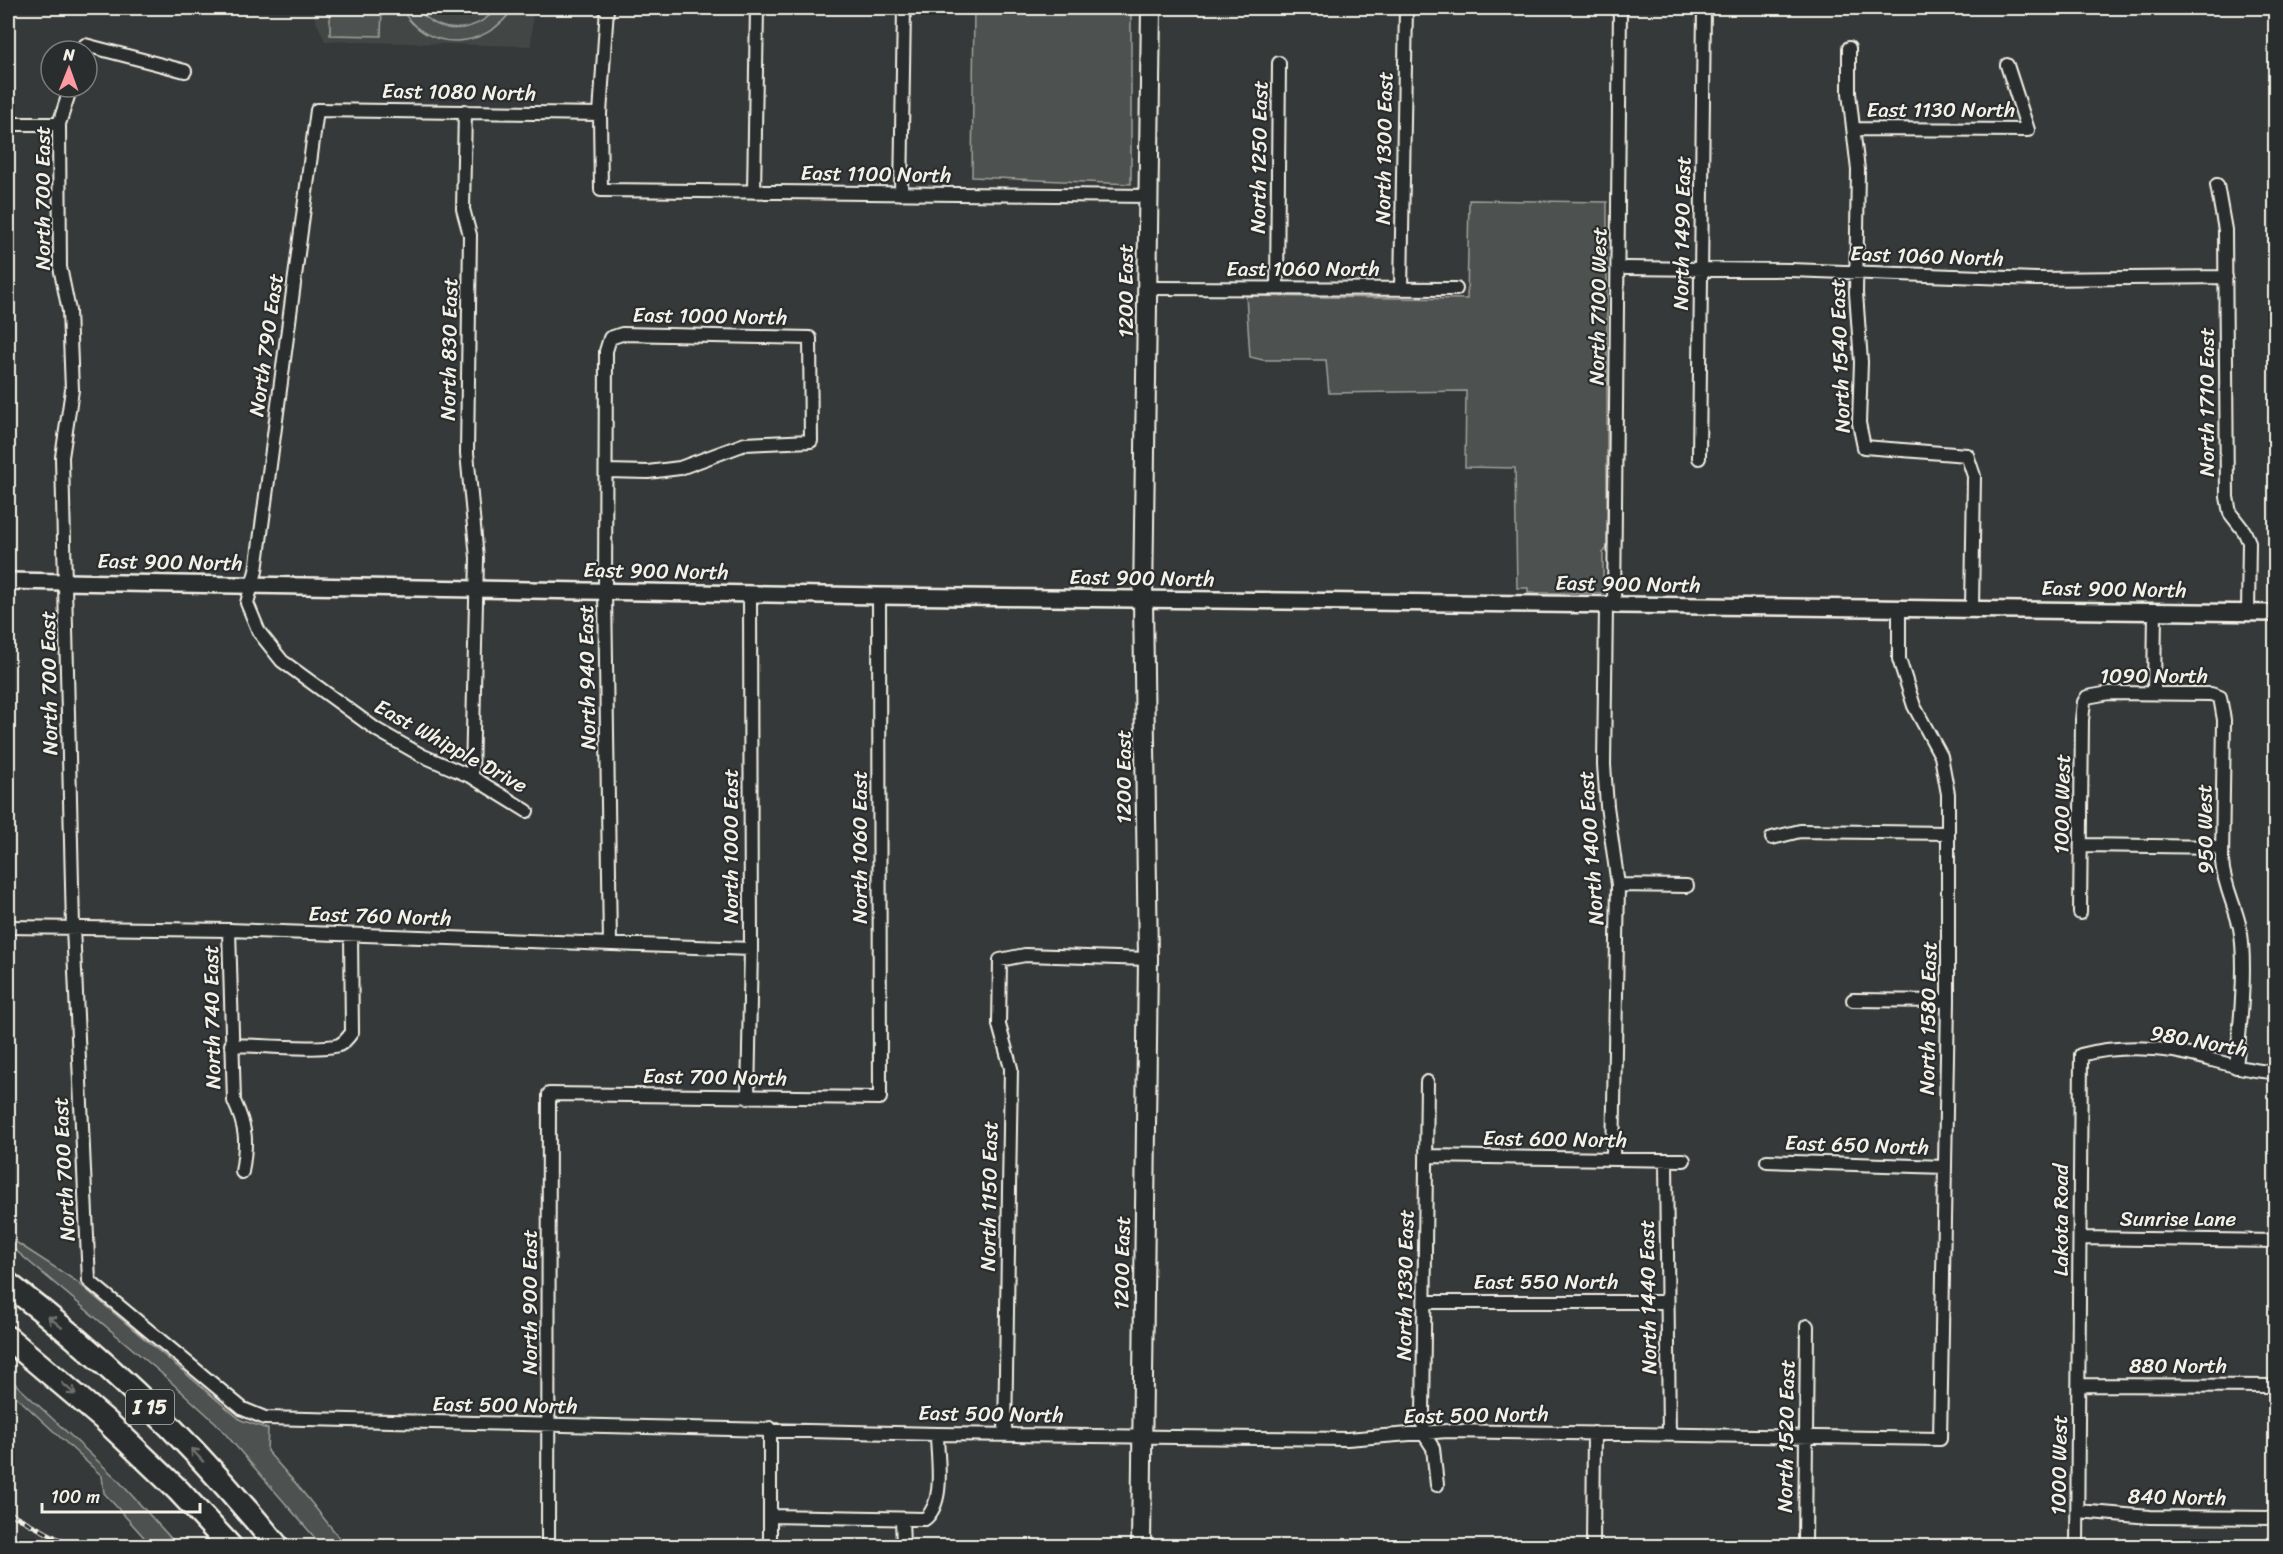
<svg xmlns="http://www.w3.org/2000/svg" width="2283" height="1554" viewBox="0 0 2283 1554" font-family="Sriracha,sans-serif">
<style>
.built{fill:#434645}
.green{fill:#4e514f;stroke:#a1a19c;stroke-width:1.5}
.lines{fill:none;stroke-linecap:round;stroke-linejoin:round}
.minor-casing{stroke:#f4f1e8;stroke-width:16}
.tertiary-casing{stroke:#f4f1e8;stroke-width:20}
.secondary-casing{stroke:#f4f1e8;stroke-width:22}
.motorway-casing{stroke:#f4f1e8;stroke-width:27}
.minor{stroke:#2a2d2e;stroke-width:12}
.tertiary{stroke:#2a2d2e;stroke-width:15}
.secondary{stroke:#2a2d2e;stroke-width:18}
.motorway{stroke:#2a2d2e;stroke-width:22}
.rail-casing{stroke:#f4f1e8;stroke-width:5}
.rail{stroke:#2a2d2e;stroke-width:3;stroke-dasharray:9;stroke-linecap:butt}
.oneway{stroke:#71726f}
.labels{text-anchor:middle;stroke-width:4.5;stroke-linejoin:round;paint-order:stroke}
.shield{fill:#2a2d2e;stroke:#b7b6b0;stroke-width:1.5}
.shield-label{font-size:20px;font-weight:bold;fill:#f4f1e8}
.street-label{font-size:21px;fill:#f4f1e8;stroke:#2a2d2e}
</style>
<rect width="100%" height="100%" fill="#363939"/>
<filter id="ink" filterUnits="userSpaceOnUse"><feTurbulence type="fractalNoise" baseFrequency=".0167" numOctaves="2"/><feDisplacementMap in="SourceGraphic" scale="12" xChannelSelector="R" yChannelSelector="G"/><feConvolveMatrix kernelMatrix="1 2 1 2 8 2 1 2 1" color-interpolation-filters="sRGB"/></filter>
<g filter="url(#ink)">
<path class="built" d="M310,8H533L531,46L325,41Z"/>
<path class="green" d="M330,8H382L381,36L330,35Z
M401,8C426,7 419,17 438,25C459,34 483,25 497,8H513C487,50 426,54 401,8Z
M974,8H1131V184L972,177Z
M1469,200L1607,202V548L1603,553V593H1528V588H1517L1515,468L1465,467L1466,391L1329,393L1326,360H1263L1250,357L1246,296L1467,299Z
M8,1237L76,1281L241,1420L268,1429L267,1451L298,1486L346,1546H322L216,1423L160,1372L8,1244Z
M8,1377L116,1478L178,1546H152L104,1493L102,1476L8,1389Z"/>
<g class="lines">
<defs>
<path id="minor" d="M607,8L600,114L601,190L1149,196
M1849,48V93L1858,170L1856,293L1861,362L1859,423L1864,447L1967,455L1974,476L1972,608
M83,51L85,45L185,71
M71,87L59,124L60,267L69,311L72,390L62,457L73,927L89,1281L243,1409L265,1418L937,1434L1347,1439L1447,1431L1940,1439L1948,1001V794L1941,756L1914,706L1899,659V608
M465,111L463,209L470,235L467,453L477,558L472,777
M8,124H59
M1855,129L2028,130L2007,65
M2217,185L2225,230L2227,497L2230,513L2244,531L2249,542L2248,613
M754,192L757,8
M901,194L904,8
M1626,268L1790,270L2036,279L2226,277
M1149,288L1456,289
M1277,288L1279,63
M1401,289L1406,8
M1699,458L1704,8
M606,471L648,472L680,468L745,444L811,441L810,338L622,334L610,338L606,351L605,591L610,944
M1606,606L1604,765L1607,806L1618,885L1613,1159
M1614,606L1620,8
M2154,693L2155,610
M527,811L472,777L421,755L377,730L282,661L259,632L247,603L256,571L317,110L600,114
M1772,838L1800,831L1948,833
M2081,845L2221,847
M1618,885L1687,886
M2080,913L2082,720L2084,702L2087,697L2109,693L2211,694L2220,697L2224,720L2222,862C2224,886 2235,905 2240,928C2247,965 2240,1029 2236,1067
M8,927L229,930L751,949
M229,930L234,1101C247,1129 247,1142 242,1172
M1853,1000L1948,1001
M231,1045C254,1045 321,1051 339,1045C345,1042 348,1038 352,1032L351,935
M1427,1082L1423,1417L1424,1434L1433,1448L1437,1485
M748,1098L751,949L750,594
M1426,1156L1684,1160
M1666,1160L1669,1434
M1767,1161L1945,1167
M2081,1238L2276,1241
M1425,1302H1667
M2080,1385L2276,1386
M1005,1434L1011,1068L999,1025L1000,960L1025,955L1148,959
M2078,1511L2150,1517L2276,1518
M770,1516L925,1519C946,1501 937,1459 937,1434
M902,1519L903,1546
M548,1546L549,1094L880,1098L879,596
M770,1546V1428
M1593,1546L1594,1433
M1805,1546L1807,1326
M2077,1546L2081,1055C2110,1047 2144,1047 2174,1051C2209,1057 2240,1071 2276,1072"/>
<path id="tertiary" d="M8,581L879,596L2276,613"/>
<path id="secondary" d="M1141,1546L1148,959L1143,600L1151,8"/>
<path id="motorway" d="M8,1284C108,1360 198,1449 277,1546
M8,1338L106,1421L178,1490L230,1546"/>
</defs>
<use href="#minor" class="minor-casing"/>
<use href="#tertiary" class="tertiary-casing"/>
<use href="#secondary" class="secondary-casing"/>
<use href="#motorway" class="motorway-casing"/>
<use href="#minor" class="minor"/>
<use href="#tertiary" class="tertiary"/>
<use href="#secondary" class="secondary"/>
<use href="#motorway" class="motorway"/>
<defs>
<path id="rail" d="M8,1512L71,1546"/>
</defs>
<use href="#rail" class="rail-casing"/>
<use href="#rail" class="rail"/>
</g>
<defs><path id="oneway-shaft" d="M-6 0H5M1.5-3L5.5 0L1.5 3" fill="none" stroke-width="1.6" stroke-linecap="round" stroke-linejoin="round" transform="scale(1.5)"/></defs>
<g class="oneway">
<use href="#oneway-shaft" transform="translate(55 1322) rotate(-140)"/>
<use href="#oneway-shaft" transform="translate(69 1389) rotate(41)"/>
<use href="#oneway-shaft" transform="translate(197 1455) rotate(-133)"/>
</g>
</g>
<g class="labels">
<rect class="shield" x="126" y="1390" width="48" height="34" rx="4.5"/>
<g class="shield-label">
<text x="150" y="1414">I 15</text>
</g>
<g class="street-label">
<text transform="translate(459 92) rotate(1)" y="7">East 1080 North</text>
<text x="1941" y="117">East 1130 North</text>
<text transform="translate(1384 148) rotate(-89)" y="7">North 1300 East</text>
<text transform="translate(1259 157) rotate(-89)" y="7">North 1250 East</text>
<text transform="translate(876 174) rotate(1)" y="7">East 1100 North</text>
<text transform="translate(43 198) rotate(-90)" y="7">North 700 East</text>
<text transform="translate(1682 233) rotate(-89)" y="7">North 1490 East</text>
<text transform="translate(1927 256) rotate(2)" y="7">East 1060 North</text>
<text x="1303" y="276">East 1060 North</text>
<text transform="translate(1126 291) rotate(-90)" y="7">1200 East</text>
<text transform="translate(1598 306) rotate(-89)" y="7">North 7100 West</text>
<text transform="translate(710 316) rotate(1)" y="7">East 1000 North</text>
<text transform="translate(266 345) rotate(-82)" y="7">North 790 East</text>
<text transform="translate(449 349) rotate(-89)" y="7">North 830 East</text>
<text transform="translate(1840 356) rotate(-92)" y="7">North 1540 East</text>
<text transform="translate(2207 402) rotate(-90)" y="7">North 1710 East</text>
<text transform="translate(170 562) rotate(1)" y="7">East 900 North</text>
<text transform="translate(656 571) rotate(1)" y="7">East 900 North</text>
<text transform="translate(1142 578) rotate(1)" y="7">East 900 North</text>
<text transform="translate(1628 584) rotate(1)" y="7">East 900 North</text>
<text transform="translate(2114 589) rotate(1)" y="7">East 900 North</text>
<text x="2154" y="683">1090 North</text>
<text transform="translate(587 677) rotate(-91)" y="7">North 940 East</text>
<text transform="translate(49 683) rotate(-91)" y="7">North 700 East</text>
<text transform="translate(451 746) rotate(29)" y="7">East Whipple Drive</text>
<text transform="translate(1124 777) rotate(-90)" y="7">1200 East</text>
<text transform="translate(2062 804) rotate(-89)" y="7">1000 West</text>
<text transform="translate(2205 829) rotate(-91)" y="7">950 West</text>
<text transform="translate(731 846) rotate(-90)" y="7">North 1000 East</text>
<text transform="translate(860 847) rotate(-90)" y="7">North 1060 East</text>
<text transform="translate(1591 848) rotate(-94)" y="7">North 1400 East</text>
<text transform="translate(380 916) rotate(2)" y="7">East 760 North</text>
<text transform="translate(212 1017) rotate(-91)" y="7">North 740 East</text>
<text transform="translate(1928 1018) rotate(-89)" y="7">North 1580 East</text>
<text transform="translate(2199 1041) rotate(10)" y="7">980 North</text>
<text transform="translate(715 1077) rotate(1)" y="7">East 700 North</text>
<text transform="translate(1555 1139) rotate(1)" y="7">East 600 North</text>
<text transform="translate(1857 1145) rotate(2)" y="7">East 650 North</text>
<text transform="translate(64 1169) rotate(-93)" y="7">North 700 East</text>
<text transform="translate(989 1196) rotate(-89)" y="7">North 1150 East</text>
<text x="2178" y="1226">Sunrise Lane</text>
<text transform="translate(2061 1220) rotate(-90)" y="7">Lakota Road</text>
<text transform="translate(1122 1263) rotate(-89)" y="7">1200 East</text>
<text x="1546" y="1289">East 550 North</text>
<text transform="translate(1405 1285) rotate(-89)" y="7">North 1330 East</text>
<text transform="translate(1648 1297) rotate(-91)" y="7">North 1440 East</text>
<text transform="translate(530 1302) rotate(-90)" y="7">North 900 East</text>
<text x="2178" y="1373">880 North</text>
<text transform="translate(505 1405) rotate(1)" y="7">East 500 North</text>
<text transform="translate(991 1414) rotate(1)" y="7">East 500 North</text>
<text transform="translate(1476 1415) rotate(-1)" y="7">East 500 North</text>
<text transform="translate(1786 1436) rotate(-89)" y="7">North 1520 East</text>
<text transform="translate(2059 1465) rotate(-89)" y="7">1000 West</text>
<text transform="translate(2177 1497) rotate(1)" y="7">840 North</text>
</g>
</g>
<rect width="2283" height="1554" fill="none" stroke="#2a2d2e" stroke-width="30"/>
<rect x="15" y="15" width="2253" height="1524" fill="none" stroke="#f4f1e8" stroke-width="2" filter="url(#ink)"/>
<g transform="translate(69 69) rotate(1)"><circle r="28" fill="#2a2d2e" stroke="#7b7b78" stroke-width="1.5"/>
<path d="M0-4.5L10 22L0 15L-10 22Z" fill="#ff9aa2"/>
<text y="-9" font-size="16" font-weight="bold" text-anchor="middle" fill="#f4f1e8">N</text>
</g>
<path d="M42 1503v9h158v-9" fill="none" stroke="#f4f1e8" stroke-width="3"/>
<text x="51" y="1503" font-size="18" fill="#f4f1e8" stroke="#2a2d2e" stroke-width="4.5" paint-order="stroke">100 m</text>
</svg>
